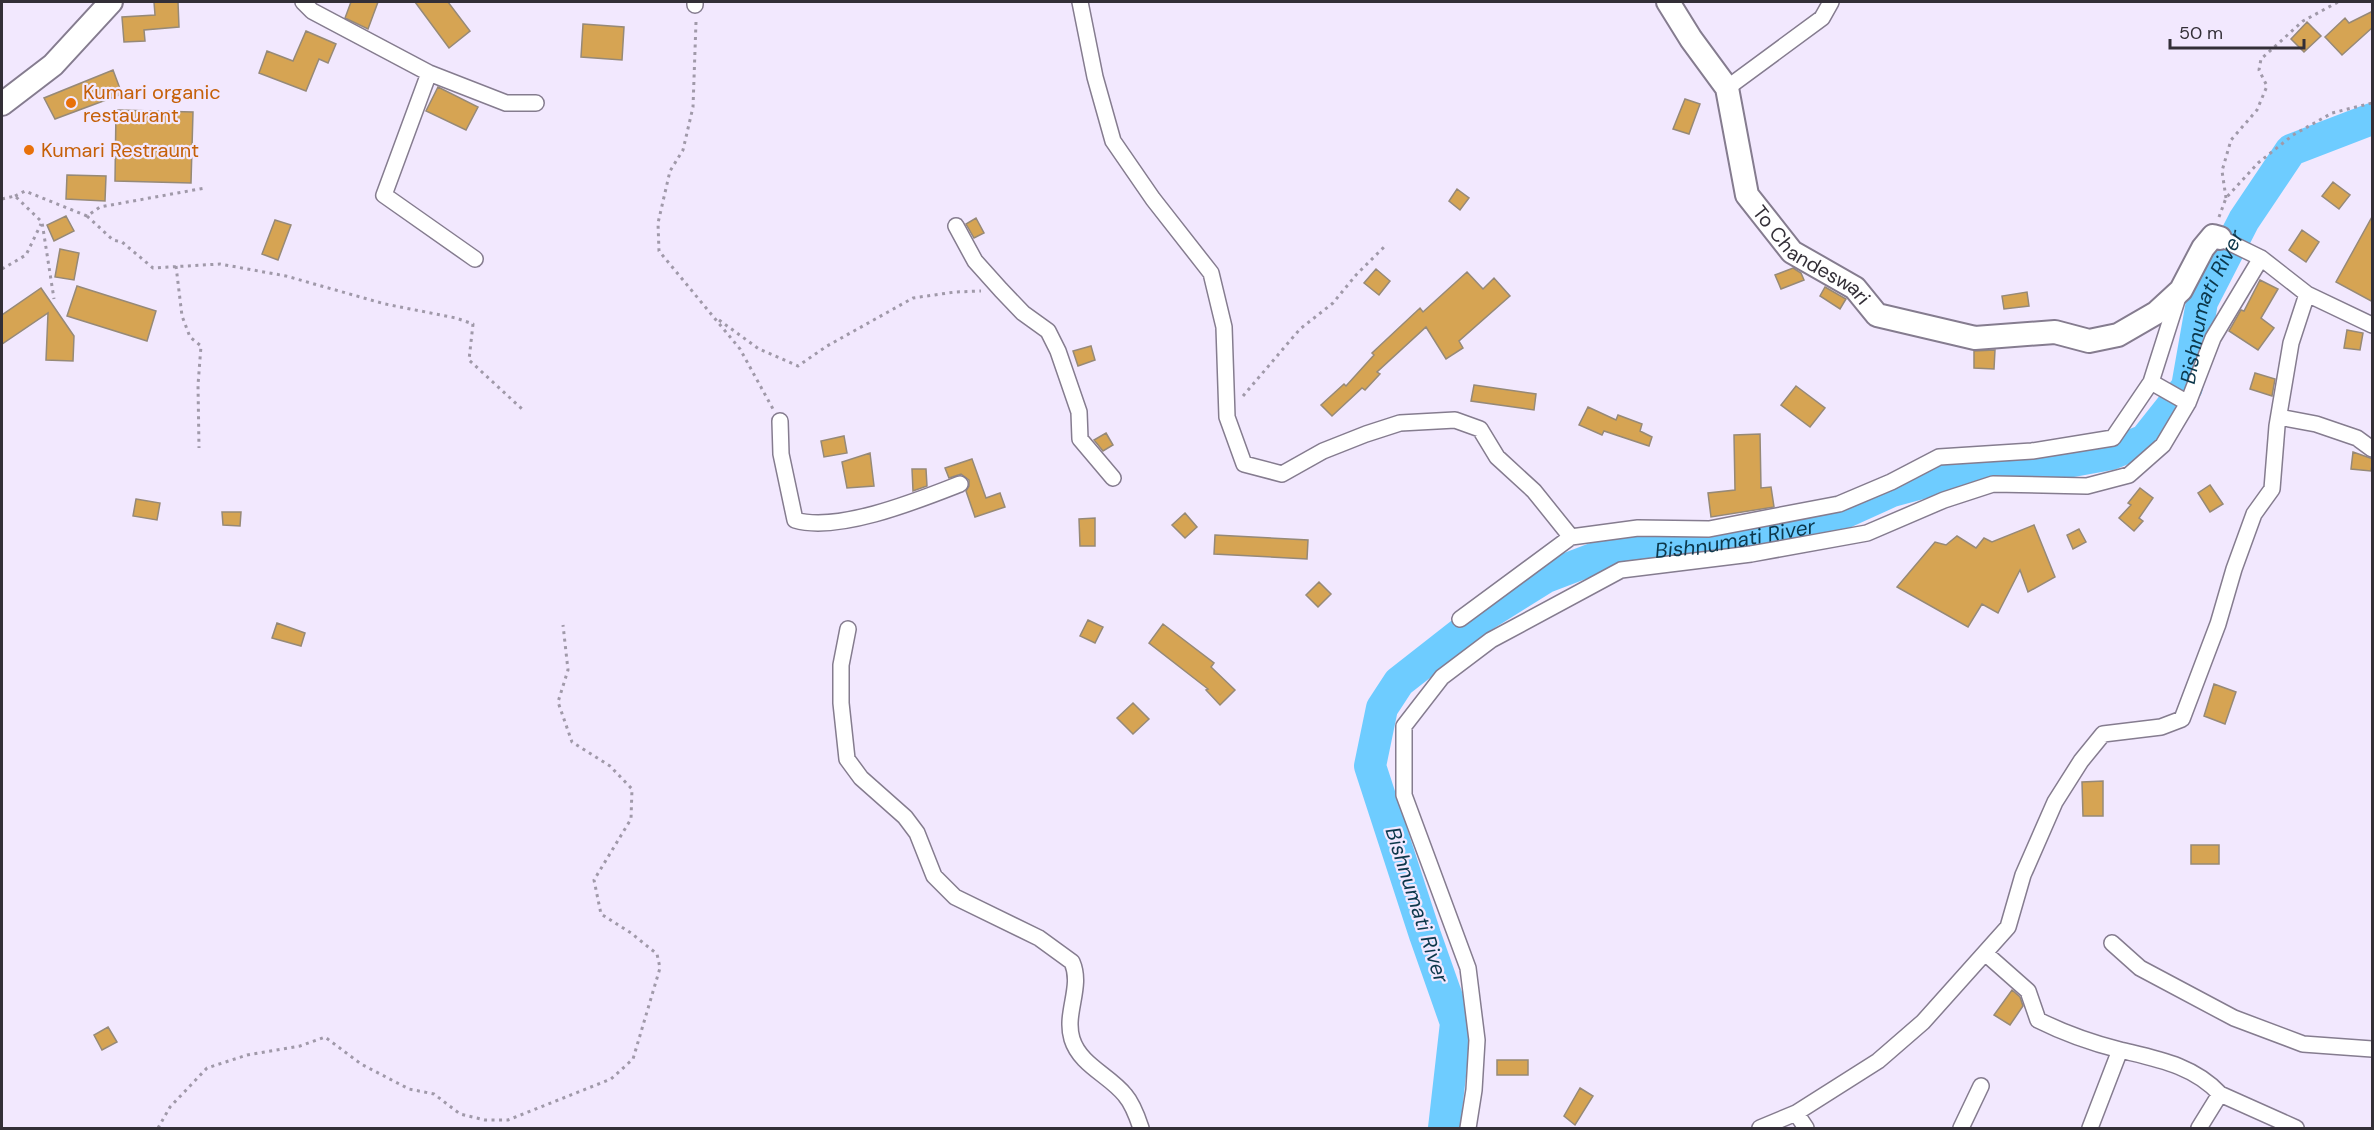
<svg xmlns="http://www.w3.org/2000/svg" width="2374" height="1130" viewBox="0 0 2374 1130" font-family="'DM Sans',sans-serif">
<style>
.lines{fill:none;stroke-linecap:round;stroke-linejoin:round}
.river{stroke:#6eccff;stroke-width:32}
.building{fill:#d6a453;stroke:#968977;stroke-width:1.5}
.street-casing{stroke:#857c8f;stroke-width:18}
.secondary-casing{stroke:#857c8f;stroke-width:26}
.path{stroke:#a099a9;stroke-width:3;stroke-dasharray:3 4.5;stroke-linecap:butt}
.street{stroke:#fff;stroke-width:15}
.secondary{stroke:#fff;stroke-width:22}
.food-dot{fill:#e8710a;stroke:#f2e8fe;stroke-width:2}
.labels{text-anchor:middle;stroke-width:4.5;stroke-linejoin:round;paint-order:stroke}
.food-label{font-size:20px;fill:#c56008;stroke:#f2e8fe;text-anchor:start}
.street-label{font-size:20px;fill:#332f37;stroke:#f2e8fe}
.water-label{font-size:21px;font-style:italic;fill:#0c374b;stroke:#f2e8fe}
</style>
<rect width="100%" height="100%" fill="#f2e8fe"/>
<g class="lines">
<path class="river" id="s1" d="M1444,1128L1456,1023L1425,935L1370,766L1382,708L1399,682L1482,617L1546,577L1601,556L1701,547L1815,526L1892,491L1947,476L2000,467L2067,462L2111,454L2145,440L2187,387L2202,302L2244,220L2291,150L2372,119"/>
</g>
<path class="building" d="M154,2H178L179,27L144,30L145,41L124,42L122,17L155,15Z
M351,2H378L368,29L345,18Z
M415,2H448L470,31L449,48Z
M2373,11V27L2342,55L2325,37L2345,18L2349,23Z
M2307,22L2321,36L2304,52L2291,39Z
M583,24L624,27L622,60L581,57Z
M306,31L336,44L328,63L319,59L306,91L259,73L267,51L293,61Z
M113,70L122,94L55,119L44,98Z
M438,87L478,107L466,130L426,111Z
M1685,99L1700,104L1689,134L1673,129Z
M116,110L193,112L191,183L115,181Z
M67,175L106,176L105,201L66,199Z
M2333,182L2350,195L2339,209L2322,196Z
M1457,189L1469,198L1460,210L1449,201Z
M2373,215V302L2336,282Z
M66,216L74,231L54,241L47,225Z
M976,218L984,233L974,238L966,224Z
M275,220L291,225L278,260L262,254Z
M2302,230L2319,242L2306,262L2289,250Z
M60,249L79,253L74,280L55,277Z
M1793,268L1801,273L1804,280L1781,289L1775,275Z
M1376,269L1390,281L1379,295L1364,283Z
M1467,272L1483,289L1494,278L1510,296L1459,341L1463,348L1446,359L1426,327L1377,372L1380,374L1365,390L1362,388L1332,416L1321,405L1344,384L1346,386L1374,355L1372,353L1420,308L1423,312Z
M2260,280L2278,289L2261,318L2274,328L2258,350L2229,331L2241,310L2244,311Z
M77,286L156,311L147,341L67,316Z
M1825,287L1846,299L1840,309L1820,296Z
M41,288L74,336L73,361L46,360L48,313L2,344V315Z
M2027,292L2029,306L2004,309L2002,296Z
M2347,330L2363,333L2360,350L2344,348Z
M1091,346L1095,360L1078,366L1073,351Z
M1995,350L1994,369L1974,368V351Z
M2255,373L2275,379L2272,396L2250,389Z
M1474,385L1536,394L1534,410L1471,401Z
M1796,386L1825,408L1810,427L1781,405Z
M1588,407L1616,420L1618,415L1642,424L1640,431L1652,437L1649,446L1604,431L1602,435L1579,425Z
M1106,433L1113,445L1103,451L1094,440Z
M1760,434L1761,488L1771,487L1774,507L1711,517L1708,493L1735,490L1734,435Z
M844,436L847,453L824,457L821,441Z
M2353,452L2373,459L2371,471L2351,469Z
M870,453L874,486L847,488L842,462Z
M972,459L986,498L1000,493L1005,507L975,517L966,491L969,486V480L961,474L949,478L945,468Z
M912,469H926L927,486L913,491Z
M2210,485L2223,504L2210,512L2198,493Z
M2140,488L2153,498L2139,518L2143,521L2134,531L2119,518L2131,505L2128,503Z
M136,499L160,503L157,520L133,516Z
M222,512H241L240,526L223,525Z
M1185,513L1197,527L1185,538L1172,525Z
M1095,518V546H1080L1079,519Z
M2034,525L2055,577L2028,592L2020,570L1998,613L1982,604L1968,627L1897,587L1935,542L1946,545L1957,536L1976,548L1984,538L1992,542Z
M2079,529L2086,542L2073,549L2067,535Z
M1215,535L1308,540L1307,559L1214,554Z
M1319,582L1331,594L1318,607L1306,595Z
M1088,620L1103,627L1095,643L1080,636Z
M277,623L305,633L301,646L272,638Z
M1163,624L1214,663L1211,667L1235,690L1220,705L1206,690L1208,689L1149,643Z
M2214,684L2236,692L2225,724L2204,716Z
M1133,703L1149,719L1133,734L1117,718Z
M2103,781V816H2083L2082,782Z
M2191,845H2219V864H2191Z
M2012,990L2020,997L2023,1006L2010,1025L1994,1015Z
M108,1027L117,1042L102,1050L94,1035Z
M1497,1060H1528V1075H1497Z
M1580,1088L1593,1096L1575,1125L1564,1116Z"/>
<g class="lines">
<defs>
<path id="street" d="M303,2L312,11L429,73L506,103H536
M695,2V5
M1080,2L1095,77L1113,141L1153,199L1211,273L1224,327L1227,417L1244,464L1282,474L1323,451L1366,434L1400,423L1455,420L1480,429L1497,457L1534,491L1571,537
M429,73L384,195L475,259
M1727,88L1822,18L1831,2
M956,226L975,261L1001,290L1023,313L1048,331L1058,351L1079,412L1080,439L1113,478
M2220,238L2261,258L2307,294L2372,325
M2151,382L2188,403
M2279,417L2316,424L2357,438L2372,449
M780,421L781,454L795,520C838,533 919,500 960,484
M1460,619L1571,537L1638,528L1709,529L1839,504L1891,482L1939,457L2032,451L2113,438L2151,382L2179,294
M848,629L841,665V703L847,759L861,778L905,817L917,833L934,876L955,897L1039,938L1072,962C1083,987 1064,1013 1072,1039C1080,1065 1109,1075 1125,1095C1132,1103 1138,1119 1141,1128
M2112,943L2140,968L2234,1018L2303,1044L2372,1049
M1985,953L2028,991L2038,1020C2064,1033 2092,1043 2120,1050C2157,1059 2193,1065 2220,1094
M1796,1113L1806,1128
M1468,1128L1474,1090L1477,1040L1468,968L1404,795V726L1442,677L1491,640L1621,570L1751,554L1867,533L1944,500L1993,484L2087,486L2129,475L2163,445L2188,403L2213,338L2261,258
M1760,1128L1796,1113L1878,1061L1923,1022L2008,927L2023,875L2055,802L2081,761L2103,734L2161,727L2182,719L2218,624L2234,569L2254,514L2272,489L2277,426L2291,343L2307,294
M1961,1128L1981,1086
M2090,1128L2120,1050
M2199,1128L2220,1094L2296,1128"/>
<g id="secondary">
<path id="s2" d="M1668,2L1691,39L1727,88L1747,195L1792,252L1855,288L1877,315L1975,338L2055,332L2089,341L2118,335L2156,313L2181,290L2203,248L2213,236L2220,238"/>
<path d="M2,104L53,65L111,2"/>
</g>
</defs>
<use href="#street" class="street-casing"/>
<use href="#secondary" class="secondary-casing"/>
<path class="path" d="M696,22L693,107L683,150L670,171L658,223L659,251L740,349L773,409
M15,196L25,191L87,216L100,207L205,188
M2226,198L2222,171L2231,140L2257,110L2267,86L2259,70L2261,59L2303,21L2338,2
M2,199L15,196L42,222L54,299
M87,216L113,240L122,242L153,268L220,264L286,276L385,304L456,318L473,324L469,360L522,409
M2219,217L2226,198L2258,163L2293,135L2332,113L2372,103
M176,266L182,316L190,337L201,346L198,385L199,448
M2,269L26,255L41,224
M719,320L759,349L798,366L827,346L913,298L955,292L981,291
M1243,396L1300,329L1333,303L1356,275L1387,244
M158,1128L170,1107L207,1068L247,1055L300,1046L325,1037L361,1064L409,1089L434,1094L460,1114L485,1120H508L611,1079L633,1059L660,968L657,954L631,933L601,914L594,880L631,819L632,789L610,766L572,742L558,702L568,670L563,625"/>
<use href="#street" class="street"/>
<use href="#secondary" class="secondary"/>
</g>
<g class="food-dot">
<circle cx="71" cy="103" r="6"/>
<circle cx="29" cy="150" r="6"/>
</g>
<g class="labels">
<g class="food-label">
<text x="83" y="99">Kumari organic<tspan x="83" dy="23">restaurant</tspan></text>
<text x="41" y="157">Kumari Restraunt</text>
</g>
<g class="street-label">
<text dy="7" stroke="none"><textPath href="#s2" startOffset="303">To Chandeswari</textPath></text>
</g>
<g class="water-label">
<text dy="7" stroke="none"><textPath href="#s1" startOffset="1419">Bishnumati River</textPath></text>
<text dy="7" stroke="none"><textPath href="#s1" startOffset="842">Bishnumati River</textPath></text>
<text transform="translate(1417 905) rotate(72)" y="7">Bishnumati River</text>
</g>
</g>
<rect width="2374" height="1130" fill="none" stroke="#332f37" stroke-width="6"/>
<path d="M2170 39v9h134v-9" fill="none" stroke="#332f37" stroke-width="3"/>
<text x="2179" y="39" font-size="18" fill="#332f37" stroke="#f2e8fe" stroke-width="4.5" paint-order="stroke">50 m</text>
</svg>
